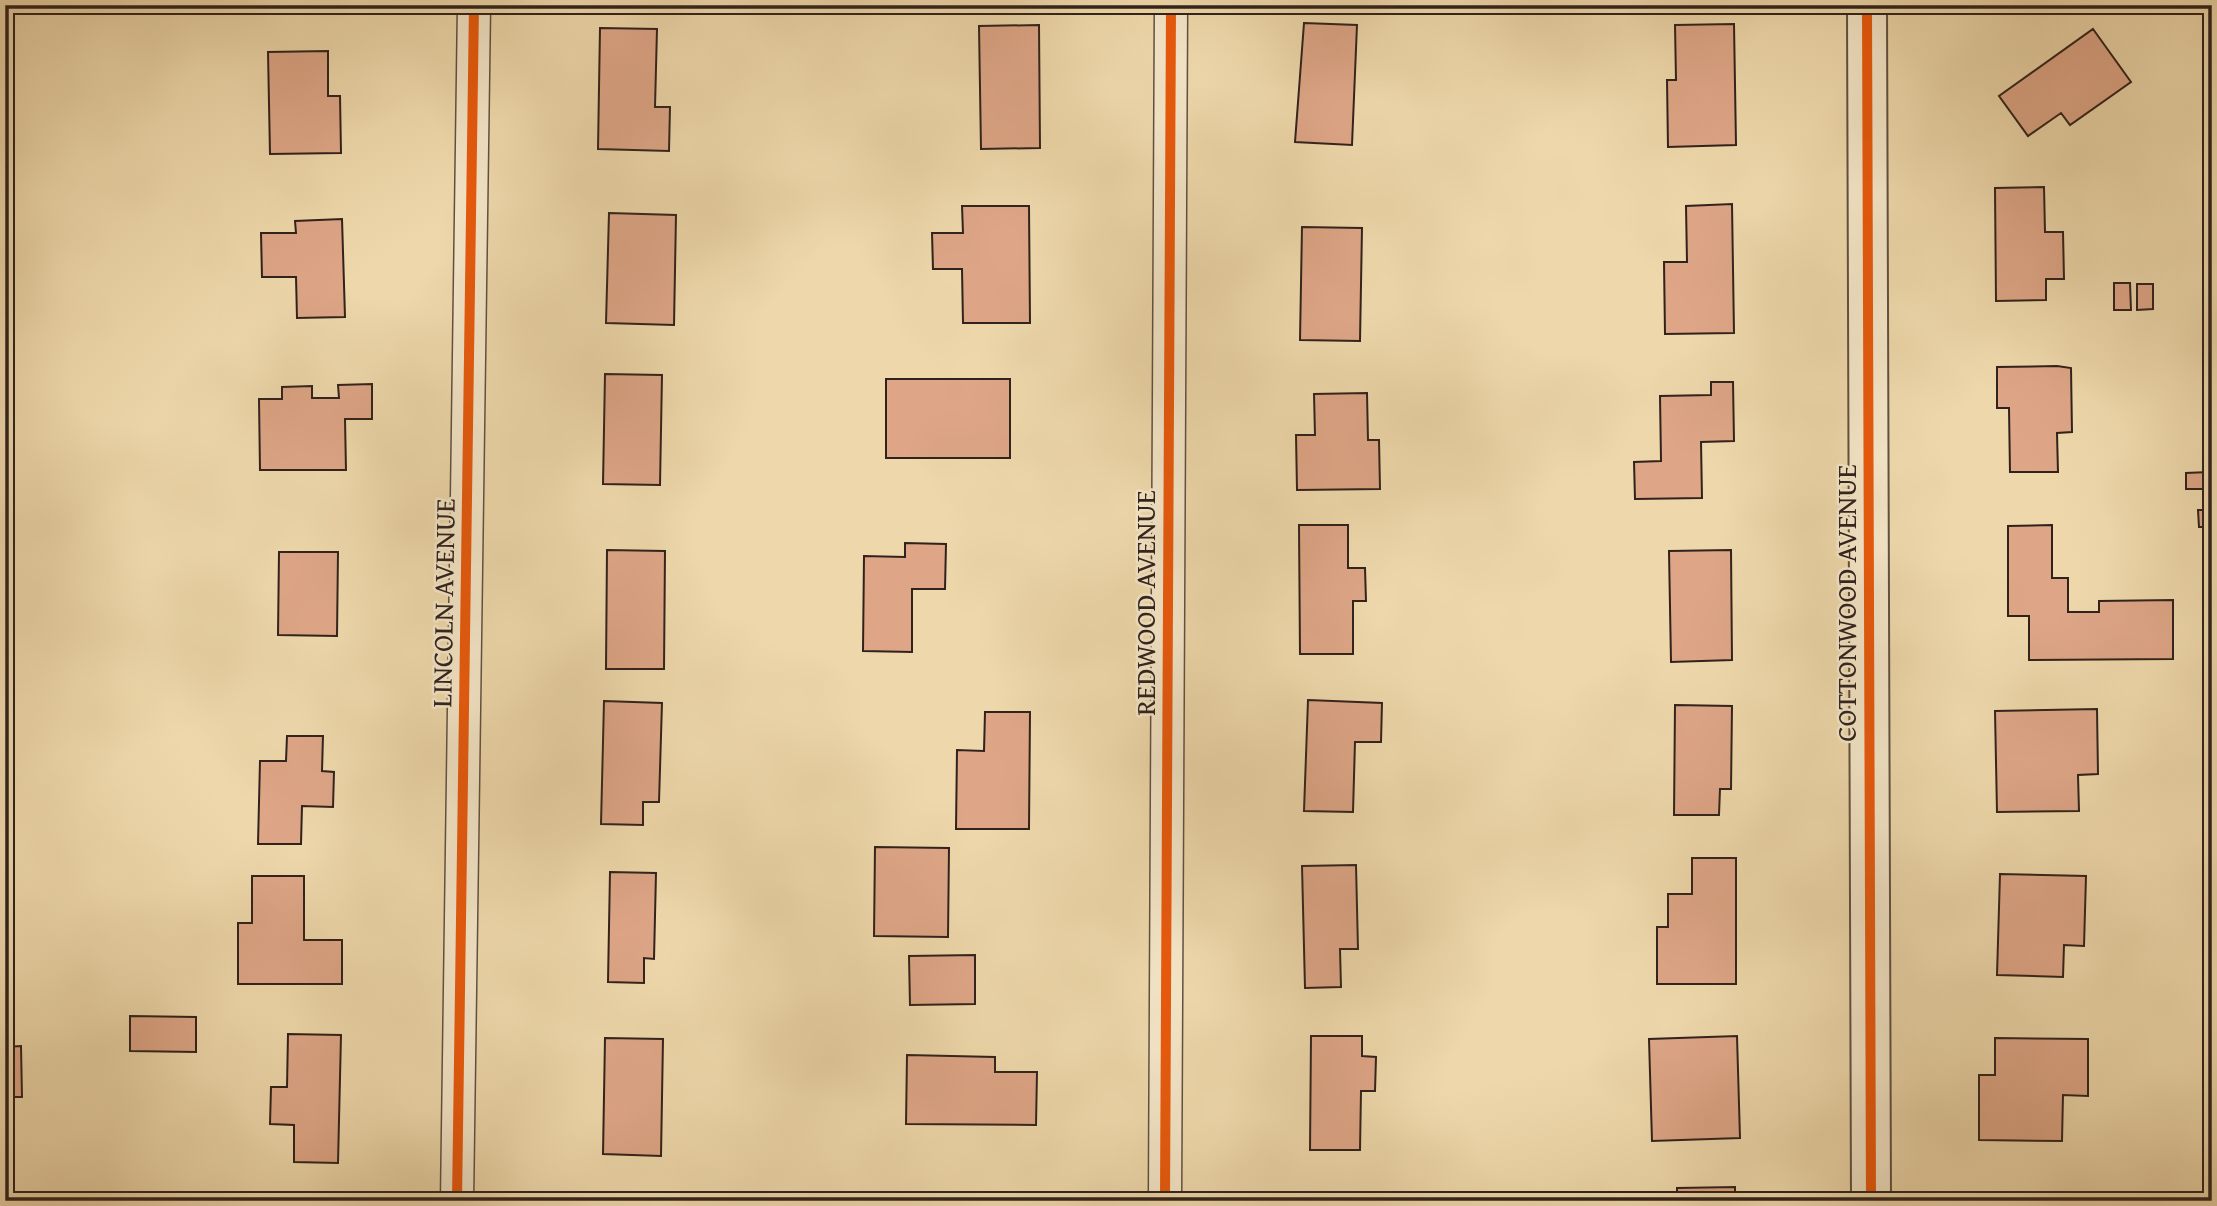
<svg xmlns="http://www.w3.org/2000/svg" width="2217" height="1206" viewBox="0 0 2217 1206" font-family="'Gentium Book Plus',serif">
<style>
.building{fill:#dea687;stroke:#30221c;stroke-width:2}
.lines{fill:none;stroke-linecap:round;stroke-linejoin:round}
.minor-casing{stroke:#605040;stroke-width:35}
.tertiary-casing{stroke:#605040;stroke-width:42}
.minor{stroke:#f4e6c8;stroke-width:32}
.tertiary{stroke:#f4e6c8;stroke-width:38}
.cycleway-casing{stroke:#f4e6c8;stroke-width:15}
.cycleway{stroke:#e8590c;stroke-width:10}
.labels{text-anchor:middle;stroke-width:5;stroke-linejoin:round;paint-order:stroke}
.street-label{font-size:28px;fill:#30221c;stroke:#f4e6c8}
</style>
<rect width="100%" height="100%" fill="#eed8ab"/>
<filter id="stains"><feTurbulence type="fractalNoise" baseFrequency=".00286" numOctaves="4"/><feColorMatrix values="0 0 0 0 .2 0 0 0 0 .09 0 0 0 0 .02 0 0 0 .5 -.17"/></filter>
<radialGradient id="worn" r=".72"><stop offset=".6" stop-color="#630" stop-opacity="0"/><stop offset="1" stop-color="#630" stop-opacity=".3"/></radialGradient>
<path class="building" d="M1304,23L1357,25L1352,145L1295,142Z
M1734,24L1736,145L1668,147L1667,80H1676L1675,25Z
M1039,25L1040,148L981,149L979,26Z
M600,28L657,29L655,107H670L669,151L598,149Z
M2093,29L2131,82L2070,125L2061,113L2028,136L1999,96Z
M328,51V96H340L341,153L270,154L268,52Z
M2044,187L2045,232H2063L2064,279H2046V300L1996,301L1995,188Z
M1732,204L1734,333L1665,334L1664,262H1687L1686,206Z
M962,206H1029L1030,323H963L962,269H933L932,233H963Z
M609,213L676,215L674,325L606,323Z
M342,219L345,317L297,318L296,277H262L261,233H296L295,221Z
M1302,227L1362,228L1360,341L1300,340Z
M2114,283H2130L2131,310H2114Z
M2137,284H2153V309L2137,310Z
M2057,366L2071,368L2072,432L2057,433L2058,472H2010L2009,408H1997V367Z
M605,374L662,375L660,485L603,484Z
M886,379H1010V458H886Z
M1711,382H1733L1734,441L1701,442L1702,498L1635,499L1634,462L1661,461L1660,396L1711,395Z
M372,384V419H345L346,470H260L259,399H282V387L312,386V398H339L338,385Z
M1367,393L1368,440H1379L1380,489L1297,490L1296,435H1315L1314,394Z
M2209,472V489H2186V473Z
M2198,510H2211L2212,527H2199Z
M1299,525H1348V568H1365L1366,601H1353V654H1300Z
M2052,525V578H2068V612H2099V601L2173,600V659L2029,660V616H2008V526Z
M905,543L946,544L945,589H912V652L863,651L864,556L905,557Z
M607,550L665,551L664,669H606Z
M1731,550L1732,660L1671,662L1669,551Z
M279,552H338L337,636L278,635Z
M1308,700L1382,703L1381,742H1355L1353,812L1304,811Z
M604,701L662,703L659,802H643V825L601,824Z
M1675,705L1732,706L1731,789H1720L1719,815H1674Z
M2097,709L2098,774L2078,775L2079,811L1997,812L1995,711Z
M985,712H1030L1029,829H956L957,750L984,751Z
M287,736H323L322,771L334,772L333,807L302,806L301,844H258L260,761H286Z
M875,847L949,848L948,937L874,936Z
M1692,858H1736V984H1657V927H1668V894H1692Z
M1356,865L1358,949H1340L1341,987L1305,988L1302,866Z
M610,872L656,873L654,959L644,958V983L608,982Z
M2000,874L2086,876L2084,946L2064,945L2063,977L1997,975Z
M252,876H304V940H342V984H238V923H252Z
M975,955V1004L910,1005L909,956Z
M130,1016L196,1017V1052L130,1051Z
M288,1034L341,1035L338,1163L294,1162V1125L270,1124L271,1087H287Z
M1311,1036H1362V1056L1376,1057L1375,1091H1361L1360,1150H1310Z
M1737,1036L1740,1138L1652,1141L1649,1039Z
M605,1038L663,1039L661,1156L603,1154Z
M1995,1038L2088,1039V1096L2063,1095L2062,1141L1979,1140V1075H1995Z
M21,1046L22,1097H5V1047Z
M907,1055L995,1057V1072H1037L1036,1125L906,1124Z
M1735,1187V1201H1677V1188Z"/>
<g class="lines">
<defs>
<path id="minor" d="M457,1201L474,5
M1165,1201L1171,5"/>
<path id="tertiary" d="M1867,5L1871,1201"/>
</defs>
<use href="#minor" class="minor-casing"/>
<use href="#tertiary" class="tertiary-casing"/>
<use href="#minor" class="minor"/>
<use href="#tertiary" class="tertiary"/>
<defs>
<path id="cycleway" d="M1867,5L1871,1201
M457,1201L474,5
M1165,1201L1171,5"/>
</defs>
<use href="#cycleway" class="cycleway-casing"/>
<use href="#cycleway" class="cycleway"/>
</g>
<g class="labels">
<g class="street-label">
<text transform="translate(443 603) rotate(-89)" y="10">LINCOLN AVENUE</text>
<text transform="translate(1145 603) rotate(-90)" y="10">REDWOOD AVENUE</text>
<text transform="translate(1846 603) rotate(-90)" y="10">COTTONWOOD AVENUE</text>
</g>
</g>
<rect width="2217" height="1206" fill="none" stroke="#eed8ab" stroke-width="28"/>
<rect x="7" y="7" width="2203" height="1192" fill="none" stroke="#30221c" stroke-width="3.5"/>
<rect x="14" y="14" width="2189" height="1178" fill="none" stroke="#30221c" stroke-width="2"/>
<rect width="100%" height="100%" filter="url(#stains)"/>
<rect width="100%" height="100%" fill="url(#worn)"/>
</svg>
